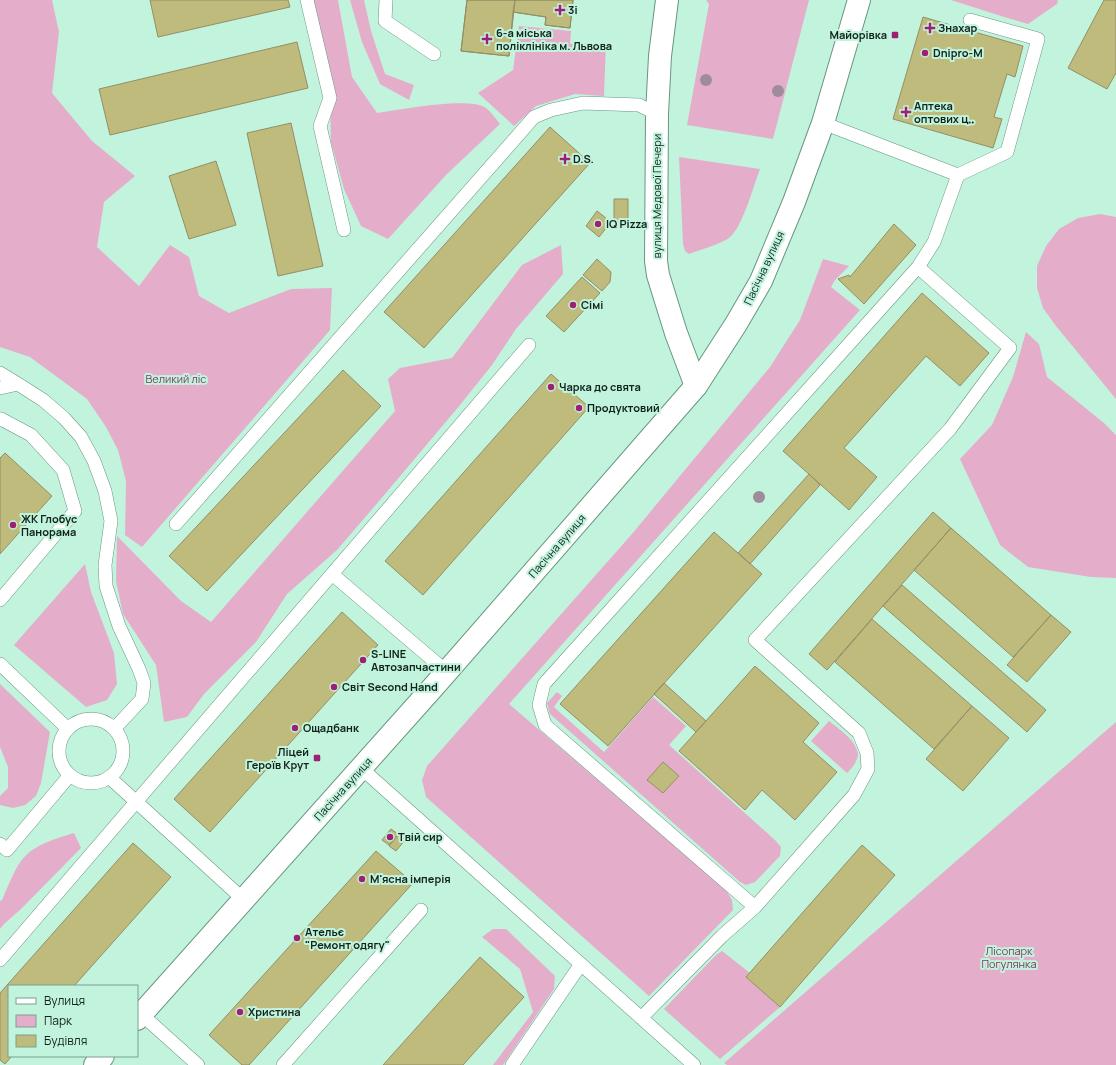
<svg xmlns="http://www.w3.org/2000/svg" width="1116" height="1065" viewBox="0 0 1116 1065" font-family="Manrope,sans-serif">
<style>
.green{fill:#e4aecb}
.building{fill:#bfbb7c;stroke:#928f65}
.lines{fill:none;stroke-linecap:round;stroke-linejoin:round}
.service-casing{stroke:#689681;stroke-width:14}
.minor-casing{stroke:#689681;stroke-width:24}
.secondary-casing{stroke:#689681;stroke-width:24}
.service{stroke:#fff;stroke-width:13}
.minor{stroke:#fff;stroke-width:22}
.secondary{stroke:#fff;stroke-width:22}
.tree{fill:#9e8c9a}
.poi-dot{fill:#9e2074;stroke:#c2f3dd;stroke-width:1.5}
.labels{text-anchor:middle;stroke-width:4;stroke-linejoin:round;paint-order:stroke}
.poi-label{font-size:11px;font-weight:bold;fill:#11241c;stroke:#c2f3dd;text-anchor:start}
.street-label{font-size:11px;fill:#11241c;stroke:#c2f3dd}
.park-label{font-size:11px;fill:#803864;stroke:#c2f3dd}
</style>
<rect width="100%" height="100%" fill="#c2f3dd"/>
<path class="green" d="M0,0H52L59,32L52,93L92,141L135,176L104,202L97,247L139,286L170,245L189,257L199,296L229,313L291,289L332,288L330,330L142,547L125,535L126,481L118,450L106,427L87,399L30,357L0,347Z
M310,0H338L352,77L377,113C399,110 470,96 486,108C491,112 496,119 500,124L446,175L388,239L361,226L344,189L331,142L330,98Z
M350,0H364L371,31L385,74L414,85L409,100L380,84L362,42Z
M706,0H809L773,139L687,125L709,4Z
M951,0H1058L1057,4L1028,24L1001,16Z
M519,26L571,31L570,44L606,43L604,96L575,94L536,106L514,126L478,93L513,70Z
M679,157L760,169C754,185 743,224 732,235C726,243 699,250 689,254L685,251L683,244Z
M1100,214L1116,217V399L1056,326L1043,308L1037,288V266L1046,246L1059,229L1078,218Z
M561,245L563,274L516,329L492,365L460,405L380,500L337,550L287,594L256,642L204,694L187,717L164,722L156,665L123,614L116,581L117,536L181,601L211,622L395,411L388,379L400,368L452,358L522,265Z
M823,259L849,266L835,280L831,287L860,310L509,704L726,890L732,900L733,910L649,996L426,797L422,780L427,766L632,534L770,367L800,320Z
M1026,332L1039,344L1047,377L1104,423L1116,435V578L1091,577L1028,567L1000,545L960,459L992,425L1013,377Z
M85,564L91,592L114,653L117,684L107,700L86,707L14,645Z
M0,684L50,732L41,783L36,796L25,805L13,808L0,805V796L8,788V767L0,747Z
M557,692L562,696L554,707L604,752L653,697L686,726L669,745L775,840L781,847L780,856L755,882L746,885L740,882L550,714L547,703Z
M829,721C839,729 856,740 858,754C858,761 852,768 847,773L811,741Z
M1116,722V1065H727L724,1063Z
M74,833L81,848L21,909L4,924L0,929V901L2,900C7,889 14,870 21,861C34,844 55,839 74,833Z
M493,929H506L555,976L554,989L503,1065H493L533,1012L520,969L482,937Z
M722,951L750,973L746,977L780,1007L720,1059L664,1009L716,955Z"/>
<path class="building" d="M150,0H288L290,7L158,37Z
M467,0H573L570,28L545,25L546,17L513,12L509,56L461,51Z
M467,0H515L509,56L461,51Z
M515,0H573L570,28L545,25L546,17L513,12Z
M1104,0H1116V73L1107,89L1068,68Z
M923,17L1023,46L1015,77L1007,74L994,117L1002,119L993,148L893,119Z
M297,42L308,88L110,135L99,89Z
M291,123L323,266L278,276L247,133Z
M550,127L590,163L424,348L384,312Z
M216,161L236,225L189,239L169,176Z
M614,199H628V225H614Z
M597,211L611,222L599,237L586,226Z
M894,224L916,245L864,304L838,279L849,275L850,277Z
M597,259L611,272L610,282L602,291L583,275Z
M582,277L600,293L564,332L546,316Z
M922,293L989,353L960,386L926,356L844,448L877,477L849,510L783,451Z
M343,370L381,406L207,591L169,556Z
M551,374L589,407L423,595L385,561Z
M5,453L52,496L0,554V458Z
M809,474L820,485L750,564L738,553Z
M933,512L951,528L827,670L809,654Z
M951,528L1051,615L1013,657L914,570Z
M714,532L762,574L608,746L560,704Z
M902,585L1046,710L1027,732L883,606Z
M342,612L378,645L210,832L174,799Z
M1051,615L1071,632L1027,682L1007,665Z
M872,619L972,706L934,749L835,662Z
M755,666L819,723L803,742L837,772L795,820L762,790L745,810L679,751Z
M664,683L706,721L696,732L654,694Z
M972,706L1009,738L963,791L926,759Z
M663,762L679,776L663,793L647,780Z
M391,829L398,834L389,845L382,840Z
M398,835L405,840L396,851L389,846Z
M133,843L171,877L74,986H9V1056H12L5,1064L0,1060V993Z
M862,845L895,875L780,1007L746,977Z
M376,851L413,883L249,1065H242L209,1035Z
M480,957L524,997L463,1065H383Z"/>
<g class="lines">
<defs>
<path id="service" d="M307,0L330,98L320,126L344,230
M386,0L385,21L434,54
M958,175L1007,152L1038,39L970,20
M0,373L18,384
M0,388L18,384L43,400L64,418L81,437L94,461L105,491L111,521L105,565L106,586L119,626L139,669L144,683L142,699L114,729
M0,420L1,419L31,435L63,470L75,511L0,600
M176,524L534,117L551,110L583,103L639,105L657,114
M332,574L447,672
M0,664L68,729
M59 751a32 32 0 1 1 64 0a32 32 0 1 1-64 0Z
M361,768L694,1065
M109,777L244,900
M0,844L7,850L70,775
M755,907L545,725L539,705L544,684L918,267L934,242L958,175L823,123
M0,960L529,345
M141,1014L198,1065
M641,1018L722,936L755,907L854,795L868,769L867,753L859,733L755,640L950,429L1010,348L918,267
M283,1065L421,910
M512,1065L581,964"/>
<path id="minor" d="M667,0L660,56L657,114L656,261L658,275L676,333L696,386"/>
<path id="secondary" d="M137,1019L436,684L696,386L736,324L761,281L794,202L823,123L859,0
M95,1065L103,1056"/>
</defs>
<use href="#service" class="service-casing"/>
<use href="#minor" class="minor-casing"/>
<use href="#secondary" class="secondary-casing"/>
<use href="#service" class="service"/>
<use href="#minor" class="minor"/>
<use href="#secondary" class="secondary"/>
</g>
<g class="tree">
<circle cx="706" cy="80" r="6"/>
<circle cx="778" cy="91" r="6"/>
<circle cx="759" cy="497" r="6"/>
</g>
<g class="poi-dot">
<path d="M558 4h4v4h4v4h-4v4h-4v-4h-4v-4h4z"/>
<path d="M928 22h4v4h4v4h-4v4h-4v-4h-4v-4h4z"/>
<rect x="891" y="31" width="8" height="8" rx="2"/>
<path d="M485 33h4v4h4v4h-4v4h-4v-4h-4v-4h4z"/>
<circle cx="925" cy="53" r="4"/>
<path d="M904 106h4v4h4v4h-4v4h-4v-4h-4v-4h4z"/>
<path d="M563 153h4v4h4v4h-4v4h-4v-4h-4v-4h4z"/>
<circle cx="598" cy="224" r="4"/>
<circle cx="573" cy="305" r="4"/>
<circle cx="551" cy="387" r="4"/>
<circle cx="579" cy="408" r="4"/>
<circle cx="13" cy="525" r="4"/>
<circle cx="363" cy="660" r="4"/>
<circle cx="334" cy="687" r="4"/>
<circle cx="295" cy="728" r="4"/>
<rect x="313" y="754" width="8" height="8" rx="2"/>
<circle cx="390" cy="837" r="4"/>
<circle cx="362" cy="879" r="4"/>
<circle cx="297" cy="938" r="4"/>
<circle cx="240" cy="1012" r="4"/>
</g>
<g class="labels">
<g class="poi-label">
<text x="568" y="14">3і</text>
<text x="938" y="32">Знахар</text>
<text x="496" y="37">6-а міська<tspan x="496" dy="13">поліклініка м. Львова</tspan></text>
<text x="887" y="39" text-anchor="end">Майорівка</text>
<text x="933" y="57">Dnipro-M</text>
<text x="914" y="110">Аптека<tspan x="914" dy="13">оптових ц‥</tspan></text>
<text x="573" y="163">D.S.</text>
<text x="606" y="228">IQ Pizza</text>
<text x="581" y="309">Сімі</text>
<text x="559" y="391">Чарка до свята</text>
<text x="587" y="412">Продуктовий</text>
<text x="21" y="523">ЖК Глобус<tspan x="21" dy="13">Панорама</tspan></text>
<text x="371" y="658">S-LINE<tspan x="371" dy="13">Автозапчастини</tspan></text>
<text x="342" y="691">Світ Second Hand</text>
<text x="303" y="732">Ощадбанк</text>
<text x="309" y="756" text-anchor="end">Ліцей<tspan x="309" dy="13">Героїв Крут</tspan></text>
<text x="398" y="841">Твій сир</text>
<text x="370" y="883">М'ясна імперія</text>
<text x="305" y="936">Ательє<tspan x="305" dy="13">"Ремонт одягу"</tspan></text>
<text x="248" y="1016">Христина</text>
</g>
<g class="street-label">
<text transform="translate(657 196) rotate(-90)" y="4">вулиця Медової Печери</text>
<text transform="translate(764 268) rotate(-65)" y="4">Пасічна вулиця</text>
<text transform="translate(557 546) rotate(-49)" y="4">Пасічна вулиця</text>
<text transform="translate(343 789) rotate(-48)" y="4">Пасічна вулиця</text>
</g>
<g class="park-label">
<text x="176" y="383">Великий ліс</text>
<text x="1009" y="955">Лісопарк<tspan x="1009" dy="13">Погулянка</tspan></text>
</g>
</g>
<rect x="8" y="985" width="130" height="72" fill="#c2f3dd" stroke="#7ba090"/>
<rect x="16" y="998" width="20" height="6" fill="#ffffff" stroke="#7ba090"/>
<text x="44" y="1005" font-size="12" fill="#11241c">Вулиця</text>
<rect x="16" y="1015" width="20" height="12" fill="#e4aecb" stroke="#7ba090"/>
<text x="44" y="1025" font-size="12" fill="#11241c">Парк</text>
<rect x="16" y="1035" width="20" height="12" fill="#bfbb7c" stroke="#7ba090"/>
<text x="44" y="1045" font-size="12" fill="#11241c">Будівля</text>
</svg>
